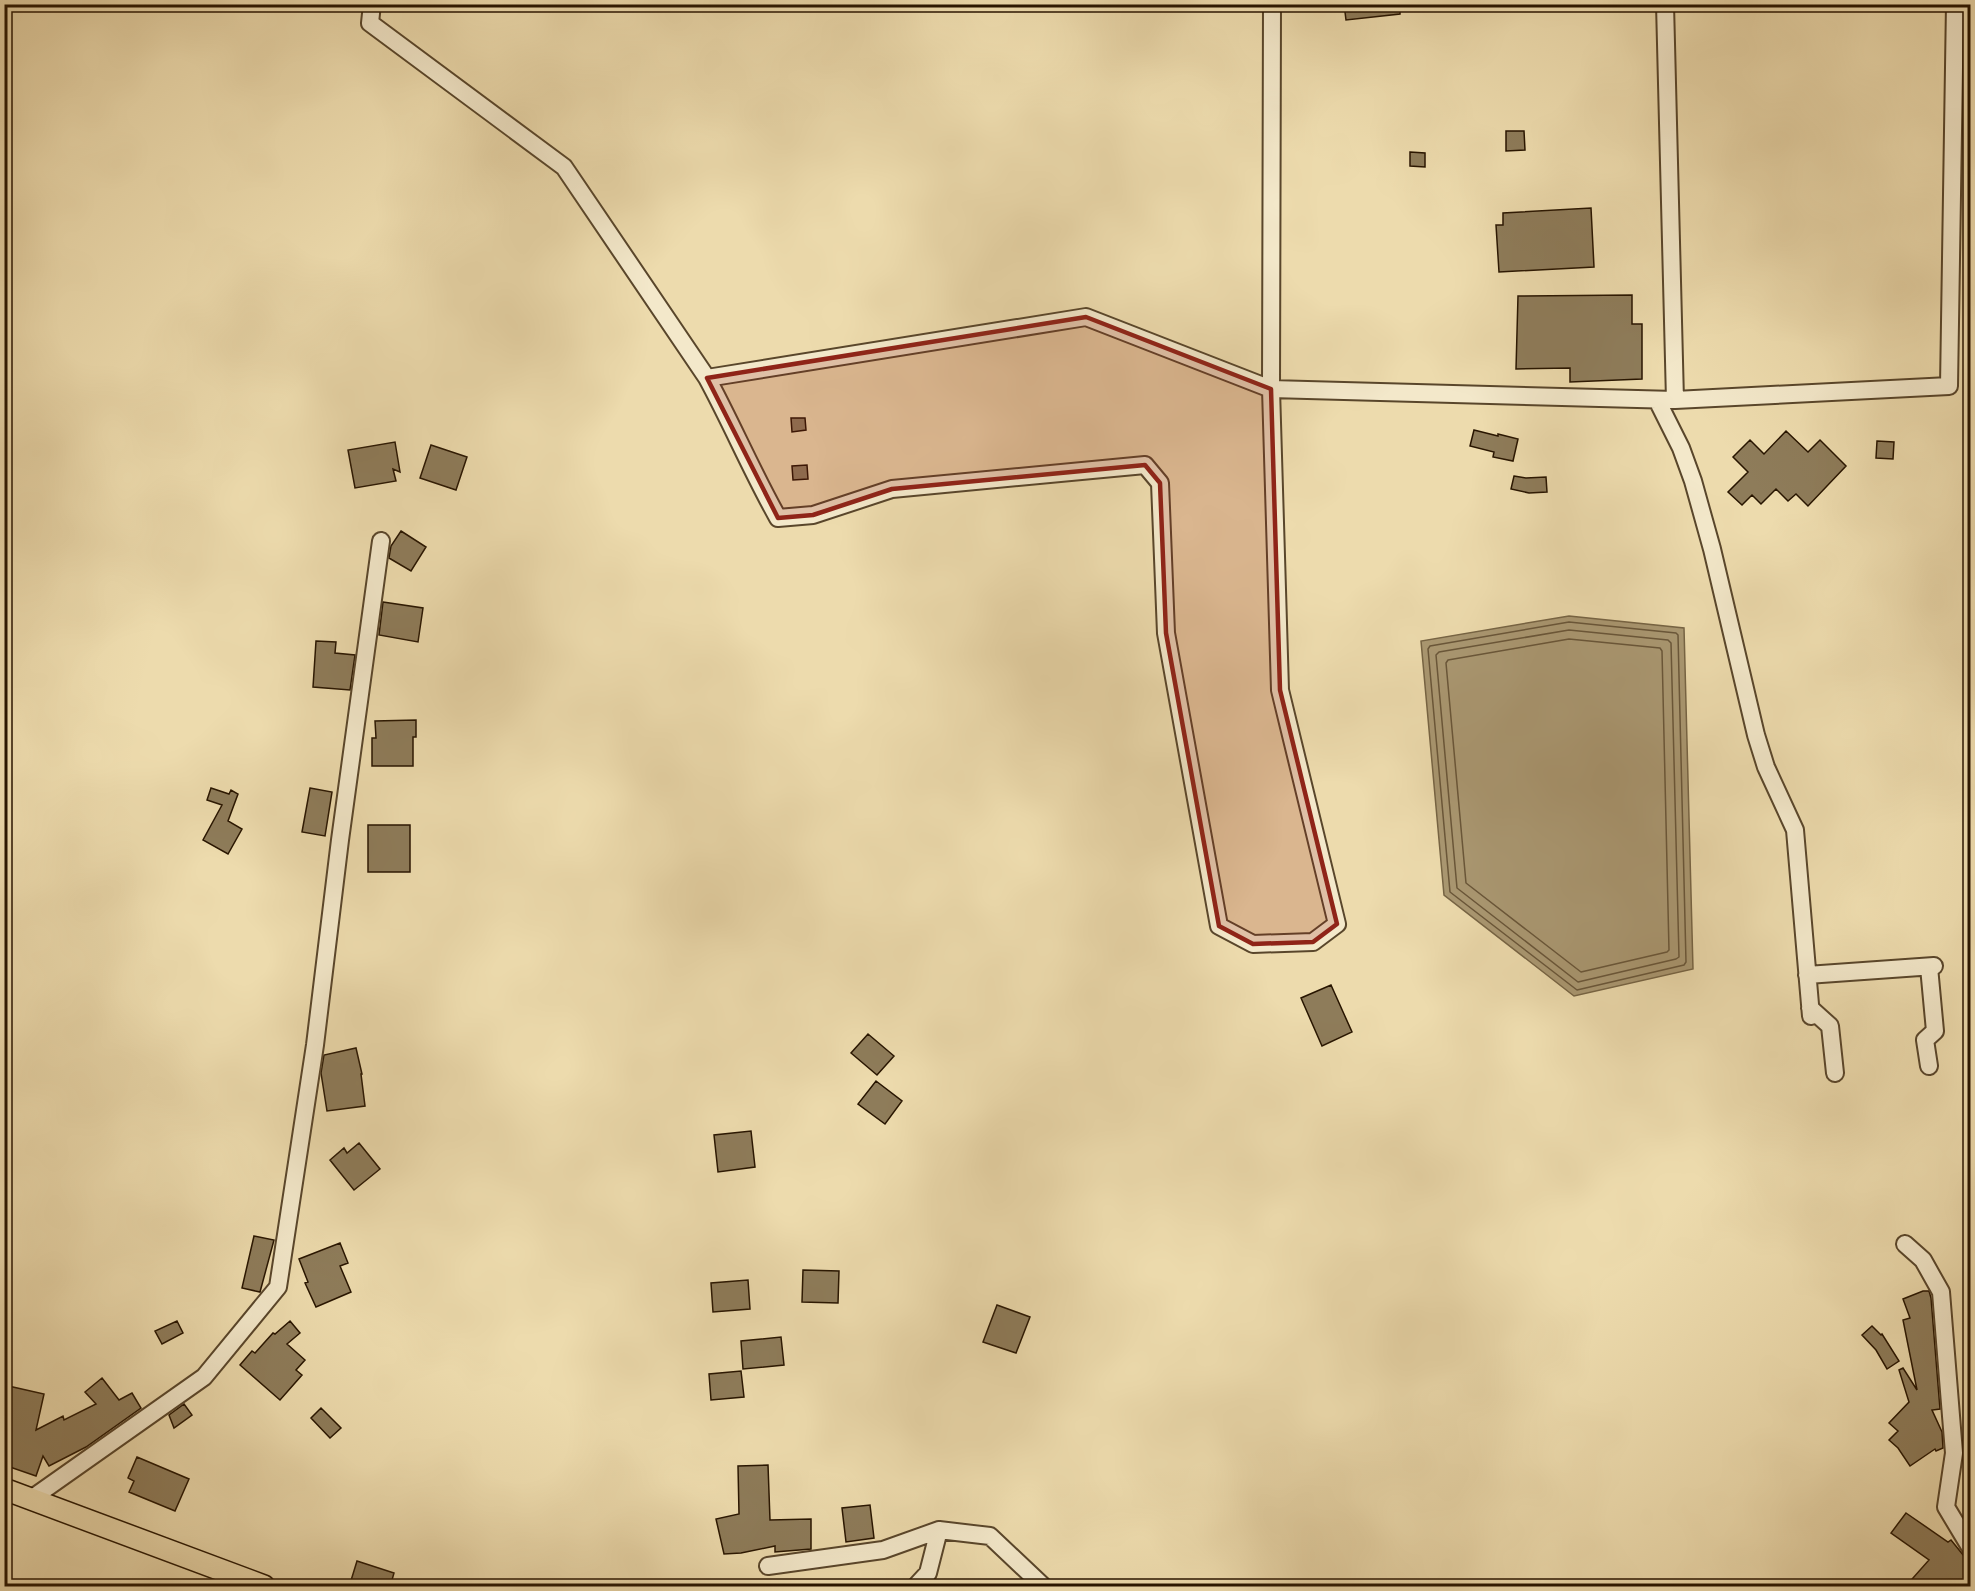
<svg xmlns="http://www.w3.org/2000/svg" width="1975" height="1591" viewBox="0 0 1975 1591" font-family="'IM FELL Great Primer',serif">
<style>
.water{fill:#aa9872;stroke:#766444;stroke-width:1.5}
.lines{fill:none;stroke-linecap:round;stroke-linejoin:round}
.shore{stroke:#695639;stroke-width:1.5}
.building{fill:#8e7c5a;stroke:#281500;stroke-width:1.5}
.minor-casing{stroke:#59462b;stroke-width:20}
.major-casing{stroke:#281500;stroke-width:24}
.minor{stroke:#f3e8ca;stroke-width:16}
.major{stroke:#eddbad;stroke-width:21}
.marked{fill:#8f2418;fill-opacity:0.2;stroke:#8f2418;stroke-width:4.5;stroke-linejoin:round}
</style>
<rect width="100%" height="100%" fill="#eddbad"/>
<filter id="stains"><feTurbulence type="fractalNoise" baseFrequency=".00333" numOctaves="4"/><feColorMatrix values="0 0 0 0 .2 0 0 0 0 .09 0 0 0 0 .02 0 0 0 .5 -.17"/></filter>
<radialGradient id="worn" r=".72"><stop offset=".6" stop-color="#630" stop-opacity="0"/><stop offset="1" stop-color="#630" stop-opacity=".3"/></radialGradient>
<path class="water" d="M1569,616L1684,628L1693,969L1574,996L1444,895L1421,641Z"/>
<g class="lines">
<path class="shore" d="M1569,622L1676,633L1678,635L1686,962L1684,965L1577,990L1450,892L1428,649L1430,646Z
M1569,630L1668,640L1671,643L1679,957L1676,959L1578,982L1457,888L1436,655L1439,652Z
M1569,639L1660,648L1662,651L1669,950L1667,952L1581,972L1466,883L1446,663L1448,660Z"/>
</g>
<path class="building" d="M1344,4H1400V14L1346,20Z
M1506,131H1524L1525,150L1506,151Z
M1410,152L1425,153V167L1410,166Z
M1591,208L1594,267L1499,272L1496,225H1503V213Z
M1632,295V324H1642V379L1570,382V368L1516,369L1518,296Z
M791,418H805L806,430L792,432Z
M1474,430L1498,436V434L1518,439L1513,461L1493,457L1494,452L1470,446Z
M1786,431L1808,452L1820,440L1846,466L1808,506L1796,494L1788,501L1776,489L1761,504L1752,495L1742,505L1728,492L1748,472L1733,457L1750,440L1764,454Z
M1877,441L1894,442L1893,459L1876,458Z
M395,442L400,472L393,469L396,481L355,488L348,450Z
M431,445L467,457L456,490L420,478Z
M807,465L808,479L793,480L792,466Z
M1514,476L1526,478L1546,477L1547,492L1529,493L1511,489Z
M401,531L426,547L411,571L389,558L391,546Z
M383,602L423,608L418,642L379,635Z
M316,641L336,642L335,653L355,655L350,690L313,687Z
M416,720V737H413V766H372V738H376L375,721Z
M211,788L229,794L231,790L238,794L228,821L242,829L228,854L203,840L222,805L207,800Z
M310,788L332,792L325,836L302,832Z
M368,825H410V872H368Z
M1331,985L1352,1032L1322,1046L1301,998Z
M868,1034L894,1056L877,1075L851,1053Z
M356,1048L362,1074H361L365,1106L327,1111L321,1073L324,1055Z
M876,1081L902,1101L885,1124L858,1104Z
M751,1131L755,1167L718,1172L714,1135Z
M359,1143L380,1169L354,1190L330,1160L344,1148L347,1153Z
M254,1236L274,1240L260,1292L242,1288Z
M340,1243L348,1263L340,1266L351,1292L316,1307L305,1283L308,1282L299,1259Z
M803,1270L839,1271L838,1303L802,1302Z
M748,1280L750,1309L713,1312L711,1283Z
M1923,1291H1929L1931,1298L1940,1409L1932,1410L1942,1432L1943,1448L1936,1451L1935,1449L1910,1466L1898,1448L1889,1440L1898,1431L1889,1423L1909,1402L1899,1370L1903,1368L1917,1390L1903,1320L1910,1318L1903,1299Z
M997,1305L1030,1317L1016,1353L983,1342Z
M177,1321L183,1333L162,1344L155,1331Z
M290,1321L300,1333L287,1344L305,1360L296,1370L302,1375L280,1400L240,1365L252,1351L255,1353L273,1333L275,1334Z
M1872,1326L1881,1335L1882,1334L1899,1361L1887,1369L1876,1350L1862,1335Z
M781,1337L784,1365L743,1369L741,1341Z
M741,1371L744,1397L711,1400L709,1374Z
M102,1378L119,1400L132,1393L141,1408L86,1447L49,1466L43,1456L36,1476L4,1465V1385L44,1394L36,1430L63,1416L64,1420L96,1404L85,1392Z
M184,1404L192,1415L174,1428L169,1415Z
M321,1408L341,1428L330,1438L311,1418Z
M137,1457L189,1479L175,1511L129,1492L134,1481L128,1478Z
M768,1465L770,1520L811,1519V1549L775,1552V1546L741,1553L724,1554L716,1519L739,1514L738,1466Z
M870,1505L874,1538L846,1542L842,1508Z
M1906,1513L1948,1542L1951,1540L1964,1556L1971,1558V1587H1905L1929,1560L1891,1533Z
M357,1561L394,1573L390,1587H349Z"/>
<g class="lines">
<defs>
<path id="minor" d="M372,4L370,23L564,167L707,378L1086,317L1271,389L1675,400L1949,386L1955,4
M1665,4L1675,400
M707,378C732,424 752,472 778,518L813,515L892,489L1145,465L1160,483L1166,633L1219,926L1253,944L1313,942L1337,924L1280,690L1271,389L1272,4
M1657,400L1681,448L1693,481L1712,549L1756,735L1766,767L1795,830L1811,1016
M1929,967L1935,1031L1925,1040L1929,1066
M1807,975L1934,966
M1810,1008L1830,1026L1835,1073
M1905,1244L1923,1260L1941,1292L1954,1453L1946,1507L1970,1547
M31,1499L204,1377L278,1287L315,1045L340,840L381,541
M768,1566L883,1550L939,1530L990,1536L1043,1586
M916,1586L928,1573L939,1530"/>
<path id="major" d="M4,1489L264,1586"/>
</defs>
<use href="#minor" class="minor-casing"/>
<use href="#major" class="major-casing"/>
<use href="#minor" class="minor"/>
<use href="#major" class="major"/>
</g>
<path class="marked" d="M1086,317L1271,389L1280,690L1337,924L1313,942L1253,944L1219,926L1166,633L1160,483L1145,465L892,489L813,515L778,518L707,378Z"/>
<rect width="1975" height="1591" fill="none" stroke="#eddbad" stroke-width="24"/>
<rect x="6" y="6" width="1963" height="1579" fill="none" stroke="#281500" stroke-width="3"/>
<rect x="12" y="12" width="1951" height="1567" fill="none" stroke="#281500" stroke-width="1.5"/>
<rect width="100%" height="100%" filter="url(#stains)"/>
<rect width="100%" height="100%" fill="url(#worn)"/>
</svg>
